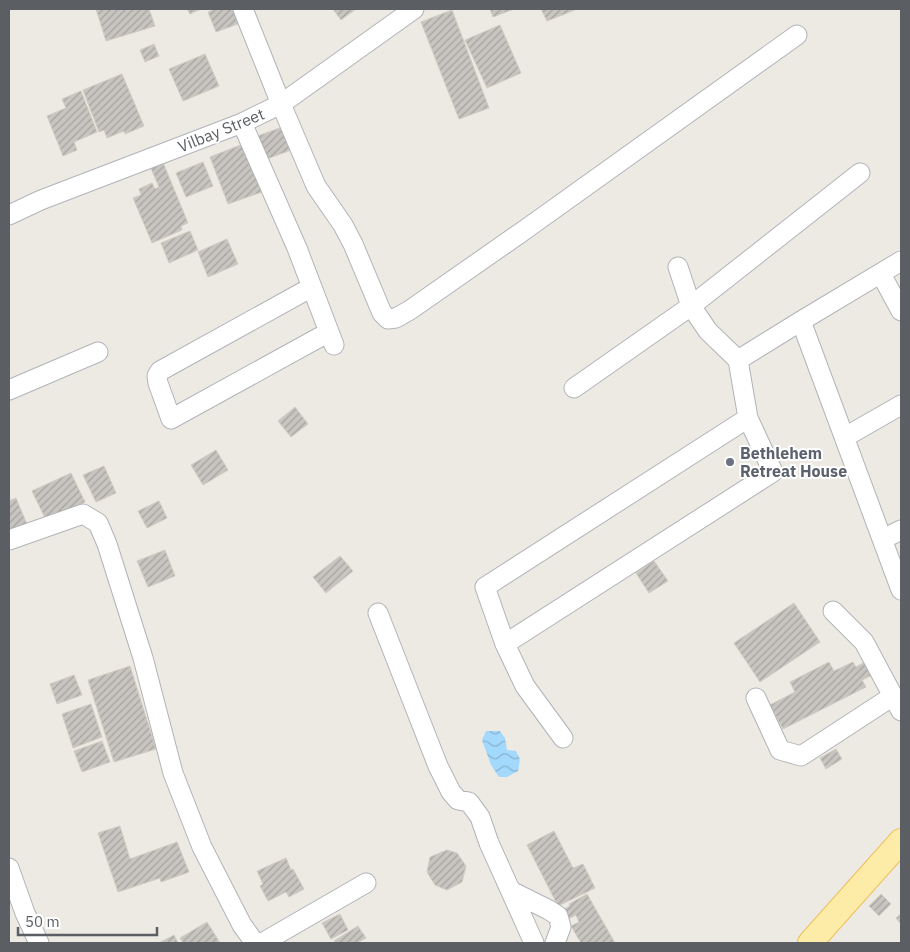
<svg xmlns="http://www.w3.org/2000/svg" width="910" height="952" viewBox="0 0 910 952" font-family="'IBM Plex Sans',sans-serif">
<style>
.water{fill:url(#water-waves)}
.building{fill:url(#building-hatch);stroke:#d2ccc1}
.lines{fill:none;stroke-linecap:round;stroke-linejoin:round}
.minor-casing{stroke:#b0b4b8;stroke-width:21}
.major-casing{stroke:#edbf5c;stroke-width:26}
.minor{stroke:#fff;stroke-width:19}
.major{stroke:#fdeca8;stroke-width:24}
.worship-dot{fill:#6b7280;stroke:#fff;stroke-width:2}
.labels{text-anchor:middle;stroke-width:4;stroke-linejoin:round;paint-order:stroke}
.street-label{font-size:16px;fill:#5b5f63;stroke:#fff}
.worship-label{font-size:16px;font-weight:bold;fill:#5b616d;stroke:#fff;text-anchor:start}
</style>
<defs>
<pattern id="water-waves" width="16" height="10" patternUnits="userSpaceOnUse" patternTransform="scale(1.25)"><rect width="16" height="10" fill="#a3d9fc"/><path d="M0 5q4-4 8 0t8 0" fill="none" stroke="#88b3d0"/></pattern>
<pattern id="building-hatch" width="6" height="6" patternUnits="userSpaceOnUse" patternTransform="scale(1.25)"><rect width="6" height="6" fill="#c8c5c0"/><path d="M-1 1l2-2M0 6l6-6M5 7l2-2" fill="none" stroke="#a5a3a0"/></pattern>
</defs>
<rect width="100%" height="100%" fill="#edeae3"/>
<path class="water" d="M486,731H500L505,738L507,750L516,751L520,759L518,771L507,777H499L491,765L482,740Z"/>
<path class="building" d="M96,9H149L155,26L106,41Z
M187,9H201L190,14Z
M216,9H238L243,22L216,32L208,12Z
M333,9H356L341,20Z
M490,9H514L493,17Z
M541,9H574L575,10L547,21Z
M452,10L489,108L459,119L421,22Z
M500,25L521,73L487,88L465,40Z
M154,44L159,56L145,62L140,50Z
M205,54L219,86L183,101L169,69Z
M122,74L144,126L125,134L124,131L107,138L104,130L99,132L83,90Z
M81,91L97,132L74,142L77,150L63,156L47,116L66,108L62,99Z
M285,126L294,149L264,160L255,137Z
M243,144L262,192L228,204L210,157Z
M162,160L188,223L181,226L182,230L152,243L133,198L141,195L139,189L152,183L155,189L159,187L150,166Z
M203,162L213,186L186,197L176,173Z
M190,231L198,250L169,263L161,243Z
M227,239L238,264L208,277L198,252Z
M295,407L308,424L291,437L278,421Z
M216,450L228,470L203,485L191,465Z
M104,466L116,493L96,502L83,475Z
M71,473L85,502L46,520L32,491Z
M16,498L29,529L9,537V501Z
M159,501L167,518L147,528L138,511Z
M165,550L175,576L148,587L137,561Z
M340,556L353,571L326,593L313,577Z
M654,561L668,581L649,593L636,573Z
M794,603L820,642L760,682L734,643Z
M829,662L834,671L853,662L856,667L865,662L872,675L862,680L866,687L783,729L770,705L795,692L790,682Z
M130,666L156,749L114,762L88,680Z
M74,675L82,695L57,704L50,684Z
M91,704L102,737L73,748L62,714Z
M102,741L110,762L82,772L74,751Z
M836,749L842,759L826,769L820,758Z
M120,826L130,859L177,842L189,872L161,882L160,878L118,892L98,833Z
M554,831L573,868L583,864L595,888L558,906L527,845Z
M447,850L457,853L466,866L462,882L447,890L435,885L427,872L430,857Z
M286,858L291,870L293,869L304,889L289,897L286,892L268,901L260,886L263,884L257,871Z
M587,894L615,943H581L571,926L579,922L576,915L553,927L548,918L570,906L569,904Z
M881,894L891,904L879,916L869,906Z
M340,914L348,930L331,939L322,923Z
M901,914V924L896,918Z
M207,922L220,943H183L180,938Z
M358,926L366,938L357,943H336L334,941Z
M174,935L178,943H159Z"/>
<g class="lines">
<defs>
<path id="minor" d="M243,9L281,104L316,186L343,225L353,244L382,313L388,319L396,318L410,310L526,229L797,35
M242,123L297,248L334,345
M9,215L41,200L242,123L281,104L414,9
M881,274L901,311
M312,287L160,371L157,376L158,383L171,419L329,332
M801,321L901,590
M738,360L801,321L901,261
M574,388L691,306L860,173
M9,390L98,352
M845,437L901,405
M883,539L901,530
M9,540L83,514L98,523L107,544L143,658L173,773L202,847L242,925L255,943
M833,611L864,642L901,711
M378,613L438,766L451,792L458,800L469,802L480,817L489,843L534,943
M505,644L773,472L748,418L738,360L708,331L691,306L678,267
M756,698L780,750L801,756L893,696
M563,738L525,686L505,644L485,587L748,418
M9,868L25,913L39,943
M510,889L513,892L549,910L558,916L561,927L555,943
M262,943L366,883"/>
<path id="major" d="M810,943L901,841"/>
</defs>
<use href="#minor" class="minor-casing"/>
<use href="#major" class="major-casing"/>
<use href="#minor" class="minor"/>
<use href="#major" class="major"/>
</g>
<circle class="worship-dot" cx="730" cy="462" r="5"/>
<g class="labels">
<g class="street-label">
<text transform="translate(221 130) rotate(-22)" y="6">Vilbay Street</text>
</g>
<g class="worship-label">
<text x="740" y="459">Bethlehem<tspan x="740" dy="18">Retreat House</tspan></text>
</g>
</g>
<rect width="910" height="952" fill="none" stroke="#5b5f63" stroke-width="20"/>
<path d="M18 927v8h139v-8" fill="none" stroke="#5b5f63" stroke-width="2.5"/>
<text x="25" y="927" font-size="15" fill="#5b5f63" stroke="#ffffff" stroke-width="4" paint-order="stroke">50 m</text>
</svg>
